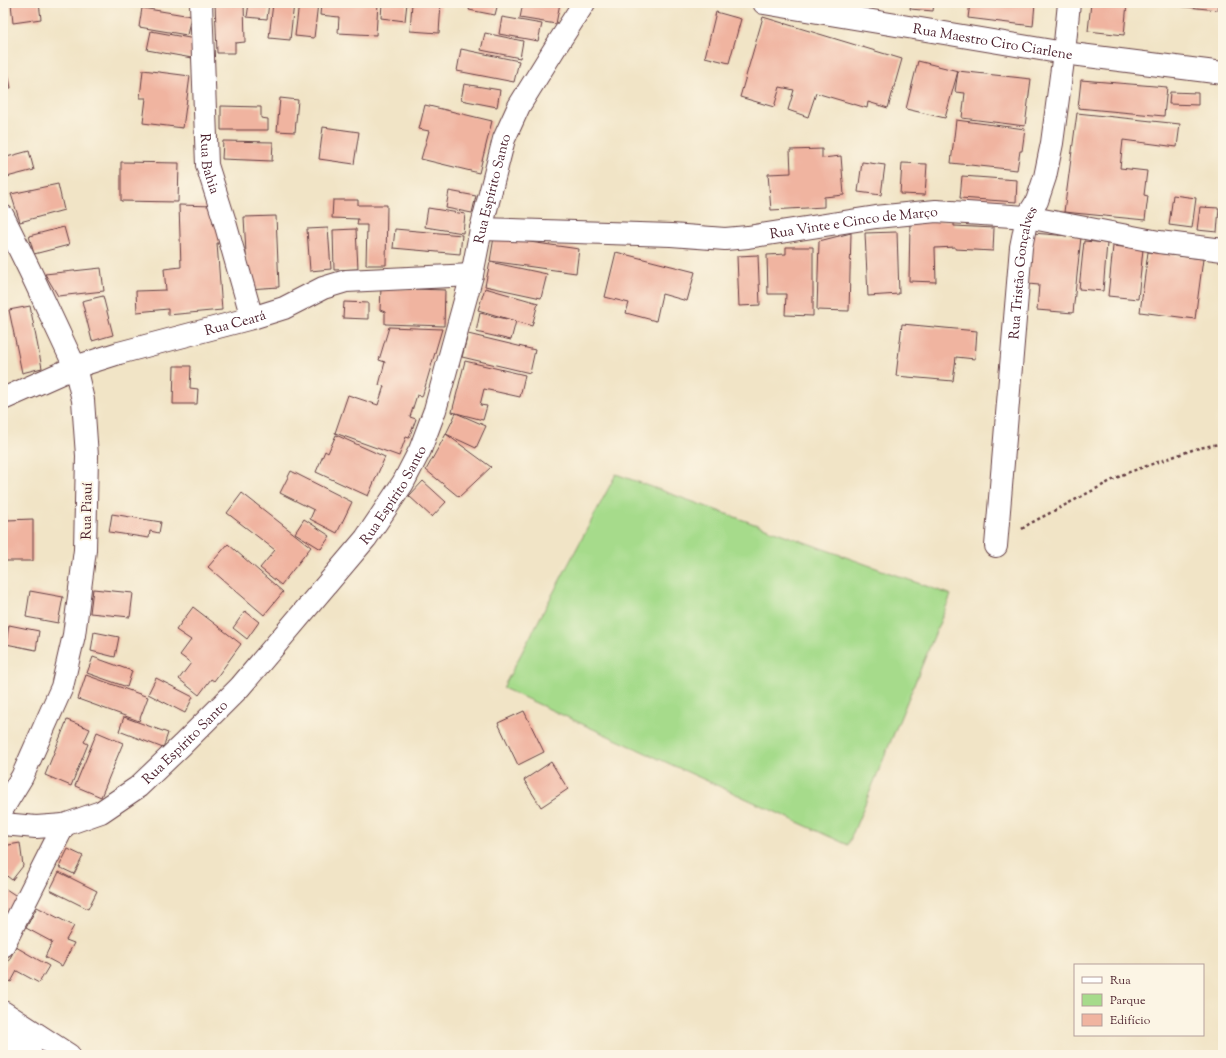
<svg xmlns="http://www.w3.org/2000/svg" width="1226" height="1058" viewBox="0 0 1226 1058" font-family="'Sorts Mill Goudy',serif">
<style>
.green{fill:#a6db8b;stroke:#787d5b}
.building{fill:#f0b4a0}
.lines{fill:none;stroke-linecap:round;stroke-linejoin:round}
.street-casing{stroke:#633d42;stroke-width:24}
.secondary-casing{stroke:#633d42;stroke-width:24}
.path{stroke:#633d42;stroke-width:2.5;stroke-dasharray:3 3;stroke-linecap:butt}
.street{stroke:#fff;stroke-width:22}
.secondary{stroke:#fff;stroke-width:22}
.labels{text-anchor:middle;stroke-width:4;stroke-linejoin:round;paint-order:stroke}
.street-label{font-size:14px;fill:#4a1f2b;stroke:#fcf5e5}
</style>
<rect width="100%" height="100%" fill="#fcf5e5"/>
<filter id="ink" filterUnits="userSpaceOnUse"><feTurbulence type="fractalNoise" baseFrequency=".025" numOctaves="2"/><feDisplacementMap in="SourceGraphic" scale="8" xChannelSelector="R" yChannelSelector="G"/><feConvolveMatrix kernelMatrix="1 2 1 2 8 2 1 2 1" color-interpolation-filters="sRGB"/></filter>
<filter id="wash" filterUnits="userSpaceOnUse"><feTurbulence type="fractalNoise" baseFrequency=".012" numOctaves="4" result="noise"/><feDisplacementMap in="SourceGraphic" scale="16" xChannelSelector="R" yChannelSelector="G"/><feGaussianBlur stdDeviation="0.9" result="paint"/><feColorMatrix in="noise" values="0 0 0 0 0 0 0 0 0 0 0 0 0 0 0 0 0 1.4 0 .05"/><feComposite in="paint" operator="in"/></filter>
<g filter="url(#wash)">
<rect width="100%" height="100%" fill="#f1e4c6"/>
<path class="green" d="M616,474L951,595L848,845L503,688Z"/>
<g id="blocks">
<path class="building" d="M11,3H39L41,19L13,23Z
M215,3H244L245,42L235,43V53H217Z
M249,3H269L267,19L247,17Z
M273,3H294L290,40L269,38Z
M299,3H318L314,38L295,36Z
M321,3H378L376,35L338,33L339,17L320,15Z
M382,3H407L405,21L381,18Z
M412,3H441L439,33L410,31Z
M471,3H498L495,15L469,10Z
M523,3H560L556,24L520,18Z
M911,3H934L933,11L910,9Z
M970,3H1035L1033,26L968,18Z
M1091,3H1127L1124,35L1088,31Z
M1155,3H1219L1218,10L1155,4Z
M142,8L191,16L187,35L139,27Z
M716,12L741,19L729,63L705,57Z
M502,17L542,24L538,41L499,34Z
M763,17L902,59L888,108L868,102L867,108L816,93L808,117L788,110L794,90L780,87L774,107L740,97Z
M151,31L195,39L192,58L147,50Z
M485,33L523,41L520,58L481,50Z
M461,49L519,61L514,82L457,71Z
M918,61L958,71L945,118L906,109Z
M3,68H7L11,88L3,90Z
M143,70L190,76L183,128L143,123L146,98H140Z
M958,71L1031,79L1025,126L962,118L965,93L955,92Z
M1081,80L1167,87L1164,116L1078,108Z
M464,84L500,90L497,107L461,100Z
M1170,92L1198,93V105L1169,104Z
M280,98L298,100L295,132L277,131Z
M425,105L492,121L479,173L421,159L429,131L419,129Z
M221,106L261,107V118L268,119V130H221Z
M1077,113L1180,124L1177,147L1123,140L1120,168L1147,171L1144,195L1148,196L1145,220L1064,212Z
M956,120L1025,129L1022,151H1020L1017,170L951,163Z
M323,127L359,132L354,164L319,159Z
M223,141L273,142L272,161L222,159Z
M822,149V158L841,156L844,195L824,197V207L771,210L768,174L791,173L790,150Z
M29,151L34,170L3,178V158Z
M121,162L179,163L178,202L121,201Z
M862,162L885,165L881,195L858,192Z
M902,163L927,164L925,195L900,194Z
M962,176L1017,180L1016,202L960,198Z
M58,184L64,210L20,222L11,194Z
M449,191L476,196L472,213L446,208Z
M1173,195L1196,198L1192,228L1169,225Z
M333,200H358V205H387L386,265H366L367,225H357L358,219L332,218Z
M179,205L213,206V224H221L222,243H217L222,310L168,315V309L137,312L136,291L166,290L164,269L181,267Z
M1200,207L1219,208L1217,232L1197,230Z
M428,208L465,214L463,233L425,227Z
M276,216L279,287L248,289L244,217Z
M954,220V226L994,228L993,251L955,249V247L935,248L936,282L909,281L910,223Z
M64,227L69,245L34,254L29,236Z
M328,228L331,269L310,271L307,229Z
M356,229L358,269L334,270L333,230Z
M395,229L462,235L460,254L393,248Z
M897,232L899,294L868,296L865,233Z
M851,233L849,311L817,310L819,241Z
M1033,233L1081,237L1073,313L1037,310L1039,285L1028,284Z
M494,237L579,249L576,273L490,261Z
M1084,241L1107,243L1103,291L1079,289Z
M1113,246L1143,249L1138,299L1108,296Z
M786,247H813V316L785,315L786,294H768L767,255L786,254Z
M616,252L695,272L687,301L662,294L656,321L626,313L629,303L605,297Z
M1148,252L1203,259L1195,319L1140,312Z
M758,255L760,305L739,306L737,256Z
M490,262L547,274L541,298L485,286Z
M101,268L104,291L58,296L45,274Z
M381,288L445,290L444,326L385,324V312L380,310Z
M485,288L538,303L532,326L478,310Z
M103,296L113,335L92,341L82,301Z
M344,302L368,303V319L343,318Z
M30,306L42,368L22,373L9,310Z
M480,313L516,321L511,340L476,332Z
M902,324L977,331L975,359L956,357L953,381L896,376Z
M389,327L442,329L422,397L417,395L410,417L416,419L409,438L406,437L399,456L335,433L348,395L378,405L384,386L379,385L385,362L379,360Z
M468,334L535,350L530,373L462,357Z
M465,361L525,375L520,397L484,389L480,405L487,406L483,420L456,413L486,426L476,448L446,434L456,413L452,412Z
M174,366H191L190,388L198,389L197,404H173Z
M446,434L491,467L459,497L426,470Z
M336,435L385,457L368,496L316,472L325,451L328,453Z
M291,471L352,502L337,533L310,519L314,510L280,493Z
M423,481L446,502L432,517L409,496Z
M242,493L311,547L281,585L260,568L275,550L227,513Z
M3,511H6L7,520L33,519V561H3Z
M112,514L161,522L159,533L150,531L149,538L109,532Z
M304,519L330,536L321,549L295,533Z
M228,544L283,592L264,615L208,567Z
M93,589L133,593L130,617L90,613Z
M30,591L63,597L58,623L26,617Z
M193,607L241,644L214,681L211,679L199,695L179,679L191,663L180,655L191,640L176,630Z
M245,611L259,622L247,639L233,628Z
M9,625L39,631L36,650L6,644Z
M94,632L119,637L115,657L91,651Z
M93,657L132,671L127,687L87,673Z
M86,675L148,697L139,721L78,699Z
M156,678L193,697L185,713L148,694Z
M524,711L544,752L518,765L498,723Z
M124,717L168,733L163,748L119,731Z
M67,720L90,729L84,742L88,744L71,786L45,775Z
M97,732L123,743L101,797L75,786Z
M551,762L568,789L541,807L524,780Z
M20,843L23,866L12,880L3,873V846Z
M68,849L83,856L74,874L59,867Z
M59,872L97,891L88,909L50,890Z
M6,889L21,899L3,928V893Z
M37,907L74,926L66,940L74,943L62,966L45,957L52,942L26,928Z
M16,947L49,966L39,983L17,971L11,982L3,977V971Z"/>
</g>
</g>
<g filter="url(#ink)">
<use href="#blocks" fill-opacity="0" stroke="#633d42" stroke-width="1"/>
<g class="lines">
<defs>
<g id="street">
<path id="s1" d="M201,3L207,165L224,219L252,318"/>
<path id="s2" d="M764,3L1064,53L1223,73"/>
<path d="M3,216L30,271L75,367L83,400L87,456L85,550L74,635L62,687L22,777L3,808"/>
<path id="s3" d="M481,229L671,235L725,239L748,237L876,217L936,211L1027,217L1159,242L1223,250"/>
<path id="s4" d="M3,399L75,367L119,353L252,318L284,308L323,288L346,281L472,275"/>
<path id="s5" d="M996,546L1021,247L1027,217L1037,201L1045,177L1052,143L1064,53L1069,3"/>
<path id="s6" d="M3,824L36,827L64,825L101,812L138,787L182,745L240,687L366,538L403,483L420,450L435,410L472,275L481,229L504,139L519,106L555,48L584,3"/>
<path d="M3,946L64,825"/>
</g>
<path id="secondary" d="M3,1012L69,1055
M3,1037L31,1055"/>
</defs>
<use href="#street" class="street-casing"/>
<use href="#secondary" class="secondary-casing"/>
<path class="path" d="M1022,529L1029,524L1124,474L1195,449L1223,443"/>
<use href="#street" class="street"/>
<use href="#secondary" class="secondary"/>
</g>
</g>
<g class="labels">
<g class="street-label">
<text dy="5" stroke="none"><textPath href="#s2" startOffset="232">Rua Maestro Ciro Ciarlene</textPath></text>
<text dy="5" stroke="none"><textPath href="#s1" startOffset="161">Rua Bahia</textPath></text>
<text dy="5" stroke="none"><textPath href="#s6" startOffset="858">Rua Espírito Santo</textPath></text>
<text dy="5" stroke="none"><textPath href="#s3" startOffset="374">Rua Vinte e Cinco de Março</textPath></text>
<text dy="5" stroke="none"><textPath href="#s5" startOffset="275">Rua Tristão Gonçalves</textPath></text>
<text dy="5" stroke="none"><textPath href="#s4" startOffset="245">Rua Ceará</textPath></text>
<text dy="5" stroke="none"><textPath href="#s6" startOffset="534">Rua Espírito Santo</textPath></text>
<text transform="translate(86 511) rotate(-89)" y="5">Rua Piauí</text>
<text dy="5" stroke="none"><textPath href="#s6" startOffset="210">Rua Espírito Santo</textPath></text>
</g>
</g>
<rect width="1226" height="1058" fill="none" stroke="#fcf5e5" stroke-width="16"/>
<rect x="1074" y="964" width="130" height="72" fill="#fcf5e5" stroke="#b59f9b"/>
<rect x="1082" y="977" width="20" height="6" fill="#ffffff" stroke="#b59f9b"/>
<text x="1110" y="984" font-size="12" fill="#4a1f2b">Rua</text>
<rect x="1082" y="994" width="20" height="12" fill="#a6db8b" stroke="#b59f9b"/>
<text x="1110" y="1004" font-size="12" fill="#4a1f2b">Parque</text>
<rect x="1082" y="1014" width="20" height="12" fill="#f0b4a0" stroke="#b59f9b"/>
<text x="1110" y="1024" font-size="12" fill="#4a1f2b">Edifício</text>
</svg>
